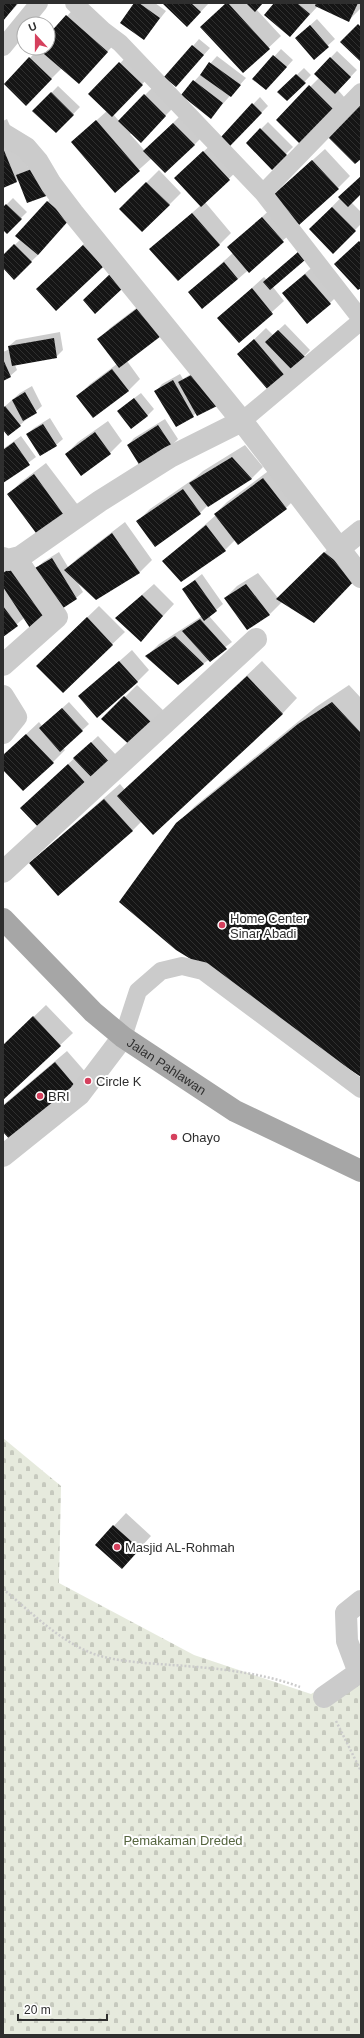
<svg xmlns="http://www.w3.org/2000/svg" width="364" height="2038" viewBox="0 0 364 2038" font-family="Helvetica,sans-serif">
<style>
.cemetery{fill:url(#cemetery-stones)}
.shadow{fill:#0003}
.building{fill:url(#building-back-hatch)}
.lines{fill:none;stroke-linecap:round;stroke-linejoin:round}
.path{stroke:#cbcbcb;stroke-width:2.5;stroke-dasharray:2 2;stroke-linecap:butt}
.lane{stroke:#cbcbcb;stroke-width:18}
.street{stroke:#cbcbcb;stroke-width:22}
.primary{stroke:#a6a6a6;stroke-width:22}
.poi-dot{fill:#d5405d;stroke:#fff;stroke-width:1.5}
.labels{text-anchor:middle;stroke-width:4;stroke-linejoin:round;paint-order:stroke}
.poi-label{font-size:13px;fill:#2e2e2e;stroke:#fff;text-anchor:start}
.street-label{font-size:13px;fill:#2e2e2e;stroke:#fff}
.park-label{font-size:13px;fill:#566640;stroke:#fff}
</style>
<defs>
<pattern id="cemetery-stones" width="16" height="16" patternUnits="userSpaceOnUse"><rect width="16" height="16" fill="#e6eadd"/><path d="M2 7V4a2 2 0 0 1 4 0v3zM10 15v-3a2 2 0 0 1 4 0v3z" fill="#c6c9be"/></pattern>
<pattern id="building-back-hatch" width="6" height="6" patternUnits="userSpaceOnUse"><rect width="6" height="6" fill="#151515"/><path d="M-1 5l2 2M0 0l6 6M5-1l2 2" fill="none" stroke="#2f2f2f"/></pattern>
</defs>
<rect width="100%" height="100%" fill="#fff"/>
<path class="cemetery" d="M3,1438L61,1486L59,1583L194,1655L311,1694L361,1664V2035H3Z"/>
<path class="shadow" d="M3,3H19L3,20Z
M136,3H155L166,11L144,39Z
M163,3H209L194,19Z
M226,3H262L256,9L281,36L243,72Z
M276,3H361V8L349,20L318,6L290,36Z
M78,4L119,39L79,83L62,68L38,92L30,58L39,48H48V37Z
M317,19L335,39L314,58L296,38Z
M199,39L210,48L176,86L166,77Z
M281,49L293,60L272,83L254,79Z
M132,51L154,72L113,114L119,121L157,83L178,103L152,129L130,134L145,151L185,111L206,133L194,145L152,158L115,191L72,142L107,111L90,94Z
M337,51L357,70L338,90L345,98L300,142L277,120L319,78L315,74Z
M217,56L246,78L211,117L182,95Z
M304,68L311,75L287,100L279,92Z
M58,86L80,107L56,132L34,111Z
M260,97L268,106L230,145L222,137Z
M7,119L28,167L44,161L17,181L3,187V121Z
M268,122L293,147L272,168L247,143Z
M216,140L241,167L205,202L231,233L219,245L151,249L201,205L188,166Z
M325,149L350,176L338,188L286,184Z
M159,170L181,193L169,205L120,209Z
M361,177V193L351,202L360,211L361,210V224L333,252L322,217Z
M59,189L80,208L38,255L14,278L3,267V256L21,239L17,236Z
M13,198L27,212L7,232L3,229V208Z
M274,206L295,230L238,279L189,292L233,253L228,248Z
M95,233L114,254L56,309L37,289Z
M305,246L273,287L284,301L239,342L219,318L264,277L267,280Z
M318,262L342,291L330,303L283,293Z
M152,296L127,361L140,379L128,391L78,396L90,384L117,364L98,340L110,328Z
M285,324L310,350L285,376L239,354L266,328L273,335Z
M60,332L63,350L56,357L15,365L17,370L10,376L3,380V352L10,349L9,346L16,340Z
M205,365L196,413L193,416L156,391L162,384L180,374L183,379Z
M32,386L42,406L20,425L3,429V408L20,393Z
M141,393L154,409L147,416L125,405Z
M50,418L63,439L56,445L27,434L34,428Z
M165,419L178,439L171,446L128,445L134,438Z
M108,421L122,441L110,453L81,475L66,454L78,442Z
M21,436L36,457L3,482V449Z
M245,445L263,467L251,479L208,505L200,513L156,546L138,521L150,509L195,478L203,471Z
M46,463L78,505L66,517L9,494L21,482Z
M275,466L298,496L286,508L235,540L225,550L164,561L216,515L215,514L227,502Z
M125,522L152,560L140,572L96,599L76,580L83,592L76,598L24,618L3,636V572L10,565L27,554L36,569L43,562L59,552L68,567L78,558Z
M337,540L361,559L283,601L270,614L225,598L237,586L258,573L278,598Z
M202,574L223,604L209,616L232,642L203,664L147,656L159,644L202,616L183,589Z
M154,584L174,604L141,640L116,618Z
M99,606L125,632L63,691L49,654Z
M132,650L149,670L137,682L80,696Z
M262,661L297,698L282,714L142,821L132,831L30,863L120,784L125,790Z
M137,685L166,713L133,747L103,719Z
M349,685L361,698V1076L177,824L195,806L316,707Z
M69,702L89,724L63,748L65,750L53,762L3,769V756L39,722L42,726Z
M98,736L119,758L96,780L34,796Z
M46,1005L73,1033L3,1099V1046Z
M67,1051L88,1075L76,1086L3,1130V1105Z
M126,1513L151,1536L122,1568L96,1545Z"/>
<path class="building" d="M3,3L17,4L3,21Z
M134,3H139L160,18L144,40L120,23Z
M162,3H191L201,12L187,27Z
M226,3H228L270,49L243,73L200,27Z
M246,3H263L255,12Z
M274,3H297L310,14L290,37L264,15Z
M316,3H358L349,22L315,6Z
M66,15L108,52L79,84L37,48H48V35Z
M358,24L361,27V62L340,42Z
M310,25L329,47L314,60L295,38Z
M192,45L204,55L176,87L164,77Z
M273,55L287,67L266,90L252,79Z
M29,57L52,79L26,106L4,84Z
M330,57L351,77L335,94L314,74Z
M119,62L143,85L112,117L88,94Z
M209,62L241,85L231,97L200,75Z
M296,74L306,83L287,101L277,92Z
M193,80L223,103L211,119L181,95Z
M309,85L334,110L300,144L276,120Z
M51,92L74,115L56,133L32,111Z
M144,94L166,116L141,143L118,121Z
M252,103L262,113L230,146L221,137Z
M361,104V159L355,164L325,134Z
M96,120L140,171L115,193L71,142Z
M173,123L195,145L165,173L143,151Z
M260,128L287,155L272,170L246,143Z
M3,148L17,182L3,188Z
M203,151L230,180L201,207L174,178Z
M312,160L339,189L299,225L272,196Z
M37,167L49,195L27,203L16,175Z
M361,176V194L348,207L338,197Z
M146,182L170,205L142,232L119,209Z
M47,201L69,220L38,255L15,236Z
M6,204L22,219L7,234L3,230V207Z
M332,207L356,231L333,254L309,229Z
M192,213L220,245L178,281L149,249Z
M262,217L284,242L249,273L227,247Z
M359,241L361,243V288L358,290L334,264Z
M14,244L32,262L14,280L3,268V255Z
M83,245L103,267L56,311L36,289Z
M298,252L305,260L270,290L263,282Z
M224,262L238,279L202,309L188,292Z
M110,274L123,288L95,314L83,300Z
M305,274L331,304L307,324L282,293Z
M252,288L273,314L239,343L217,318Z
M139,307L161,336L119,368L97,339Z
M278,330L305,357L292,370L265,342Z
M54,338L57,358L12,366L8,346Z
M254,339L286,377L269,391L237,354Z
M3,359L11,377L3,381Z
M112,369L129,391L93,418L76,396Z
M199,371L217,406L197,416L178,382Z
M173,380L194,417L176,427L154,391Z
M25,392L37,413L23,421L12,400Z
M134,398L148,416L131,429L117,411Z
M5,406L21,426L8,436L3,430V408Z
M43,424L57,446L40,456L26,434Z
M158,425L172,446L140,466L127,445Z
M95,432L111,454L81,476L65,454Z
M14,442L30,465L3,483V450Z
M232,457L252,479L208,507L189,483Z
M34,474L66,518L39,537L7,494Z
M263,478L287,509L238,545L214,514Z
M183,489L201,514L155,547L136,521Z
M206,525L226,551L181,582L162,561Z
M112,533L140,573L96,600L64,570Z
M324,552L357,578L314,623L276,599Z
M52,558L77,599L60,610L35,568Z
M14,566L47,616L30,628L3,587V573Z
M195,580L217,611L204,621L182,589Z
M246,584L270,615L247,630L224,598Z
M142,595L163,616L141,642L115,618Z
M3,606L18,626L3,637Z
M87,617L113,645L63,693L36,666Z
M200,619L227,649L210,662L182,631Z
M175,636L204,664L178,685L145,656Z
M119,661L138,682L97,718L78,696Z
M247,676L283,714L153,835L117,796Z
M124,696L155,726L133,748L101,719Z
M332,702L361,733V1077L307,1041L236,987L176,950L119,902L176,823L298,724Z
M62,708L83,731L60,752L39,728Z
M26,734L54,763L23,791L3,770V755Z
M91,742L113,766L96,782L73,758Z
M68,764L89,787L42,831L20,808Z
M104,799L133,831L58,896L29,863Z
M33,1016L61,1046L3,1100V1045Z
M55,1062L76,1087L12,1142L3,1132V1106Z
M113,1525L140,1549L122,1569L95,1545Z"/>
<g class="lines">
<path class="path" d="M3,1589C31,1612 59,1641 94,1654C118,1662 146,1663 172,1665C214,1668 260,1672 300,1687
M336,1721L361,1771"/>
<path class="lane" d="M74,3L104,31L120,43L263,193L361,319
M3,47L39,3
M263,193L361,92
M242,421L361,321
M123,1037L138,991L161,971L182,966L203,971L361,1089"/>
<path class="street" d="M3,134L26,148L38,162L51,184L73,213L242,421L361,577
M340,548L361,531
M3,558L8,560L20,557L100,501L170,457L242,421
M3,665L57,617L16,559
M3,696L16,717L3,733
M3,872L256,639
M3,1156L79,1095L123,1037
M359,1673L347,1641L346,1613L361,1601
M324,1697L361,1671"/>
<path class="primary" id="s1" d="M3,919L93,1012L123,1037L235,1111L361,1171"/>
</g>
<g class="poi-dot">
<circle cx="222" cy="925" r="4"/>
<circle cx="88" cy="1081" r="4"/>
<circle cx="40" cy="1096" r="4"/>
<circle cx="174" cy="1137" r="4"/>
<circle cx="117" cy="1547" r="4"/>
</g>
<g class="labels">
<g class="poi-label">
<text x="230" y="923">Home Center<tspan x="230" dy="15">Sinar Abadi</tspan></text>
<text x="96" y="1086">Circle K</text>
<text x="48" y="1101">BRI</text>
<text x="182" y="1142">Ohayo</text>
<text x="125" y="1552">Masjid AL-Rohmah</text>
</g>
<g class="street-label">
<text dy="5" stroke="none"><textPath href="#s1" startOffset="221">Jalan Pahlawan</textPath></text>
</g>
<g class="park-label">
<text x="183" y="1845">Pemakaman Dreded</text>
</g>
</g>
<rect width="364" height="2038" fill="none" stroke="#2e2e2e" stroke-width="8"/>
<g transform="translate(36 36) rotate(339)"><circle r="19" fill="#ffffff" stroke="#ababab"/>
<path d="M0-3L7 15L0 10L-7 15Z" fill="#d5405d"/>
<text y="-6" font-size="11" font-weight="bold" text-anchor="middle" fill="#2e2e2e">U</text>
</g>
<path d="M18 2014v6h89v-6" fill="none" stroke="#2e2e2e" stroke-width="2"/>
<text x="24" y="2014" font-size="12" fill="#2e2e2e" stroke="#ffffff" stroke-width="3" paint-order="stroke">20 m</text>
</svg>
